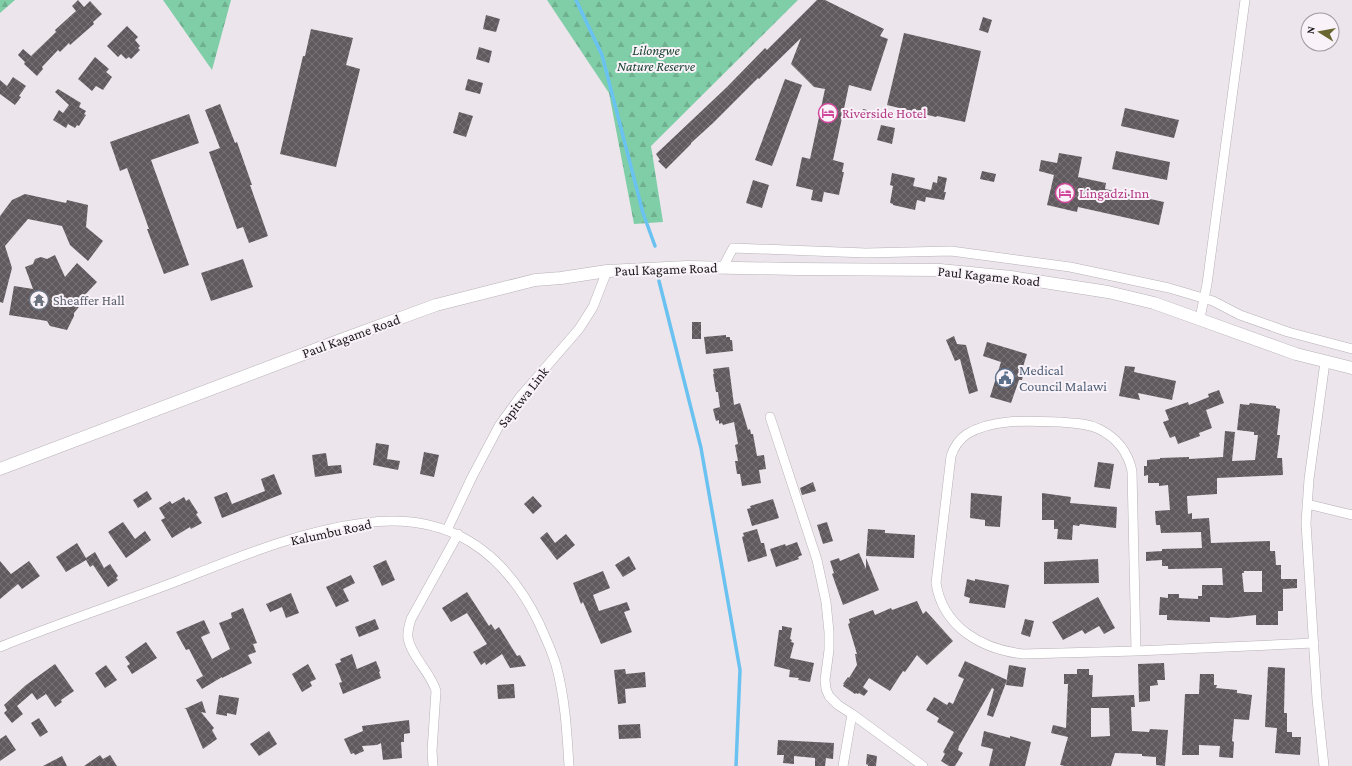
<svg xmlns="http://www.w3.org/2000/svg" width="1352" height="766" viewBox="0 0 1352 766" font-family="'Crimson Pro',serif">
<style>
.forest{fill:url(#forest-firs)}
.lines{fill:none;stroke-linecap:round;stroke-linejoin:round}
.stream{stroke:#6ac2f0;stroke-width:3.5}
.building{fill:url(#building-cross-hatch);fill-rule:evenodd}
.minor-casing{stroke:#b7b1b7;stroke-width:10}
.tertiary-casing{stroke:#b7b1b7;stroke-width:13}
.minor{stroke:#fff;stroke-width:9}
.tertiary{stroke:#fff;stroke-width:12}
.labels{text-anchor:middle;stroke-width:4;stroke-linejoin:round;paint-order:stroke}
.park-label{font-size:14px;font-style:italic;fill:#1c4331;stroke:#f9f3f9}
.hotel-label{font-size:14px;fill:#b23c85;stroke:#f9f3f9;text-anchor:start}
.street-label{font-size:14px;fill:#1a181a;stroke:#f9f3f9}
.worship-label{font-size:14px;fill:#5b616d;stroke:#f9f3f9;text-anchor:start}
.service-label{font-size:14px;fill:#4e5e75;stroke:#f9f3f9;text-anchor:start}
</style>
<defs>
<pattern id="forest-firs" width="22" height="20" patternUnits="userSpaceOnUse"><rect width="22" height="20" fill="#80cea8"/><path d="M5 1l3.5 6h-7zM16 11l3.5 6h-7z" fill="#6eb090"/></pattern>
<pattern id="building-cross-hatch" width="8" height="8" patternUnits="userSpaceOnUse"><rect width="8" height="8" fill="#605a5e"/><path d="M0 0l8 8M0 8l8-8" fill="none" stroke="#767275"/></pattern>
</defs>
<rect width="100%" height="100%" fill="#ece5ec"/>
<path class="forest" d="M0,0H15L0,13Z
M163,0H231L212,70Z
M547,0H798L651,146L663,222L634,224L609,93Z"/>
<g class="lines">
<path class="stream" d="M576,0L602,55L643,213L655,246
M659,281L701,448L740,670L736,766"/>
</g>
<path class="building" d="M78,0L84,7L90,1L102,14L93,22L94,24L70,45L69,43L60,52L58,50L42,67L43,69L37,76L24,64L25,62L18,55L23,49L31,56L56,32L55,30L76,11L72,6Z
M817,0H825L884,29L880,36L888,39L871,91L849,85L833,160L844,163L842,172H844L839,195L824,192L822,202L811,200L813,190L796,186L802,157L810,159L825,89L814,87L791,64L801,38L759,79L758,78L713,123L691,143V144L666,169L658,161L660,160L656,154L727,87L765,48L767,50Z
M486,15L500,19L496,32L483,29Z
M983,17L992,20L988,33L979,30Z
M127,26L138,37L135,40L140,46L138,48L140,50L131,59L129,57L126,59L121,54L118,57L107,46Z
M311,29L353,38L346,65L360,69L336,167L280,154L303,56H305Z
M904,33L981,51L965,122L937,116L936,117L887,105Z
M479,47L492,51L489,63L476,59Z
M95,57L109,69L106,72L112,77L103,90L96,86L92,91L78,79Z
M13,77L26,86L19,96L21,97L15,105L0,94V80L7,86Z
M468,79L483,83L480,94L465,90Z
M785,79L802,85L772,166L755,160Z
M58,89L81,103L79,107L86,111L84,114L86,115L79,126L77,125L75,128L68,124L66,128L53,120L59,110L63,113L69,105L55,92Z
M220,104L235,143L237,142L252,185H250L268,236L249,243L243,227L237,229L209,152L220,148L205,110Z
M1125,108L1179,120L1174,138L1121,126Z
M863,109L875,112L873,120L861,117Z
M459,112L473,116L466,137L453,133Z
M189,114L199,143L151,160L189,265L164,274L147,229H149L127,168L120,171L110,142Z
M881,125L895,128L892,144L877,140Z
M1116,151L1170,162L1167,180L1112,169Z
M1059,153L1082,157L1078,177L1106,183L1105,189L1164,202L1159,225L1078,207L1077,212L1047,205L1054,175L1039,171L1041,160L1057,163Z
M982,171L996,174L994,182L980,179Z
M892,173L915,178L913,186L931,190L933,182L937,183L938,176L947,178L944,192H946L944,200L926,197L925,202L917,200L915,210L893,205V204L890,203L893,186L890,185Z
M753,180L769,185L762,208L746,203Z
M25,194L66,203L67,200L88,205L86,227L103,241L88,261L70,245L62,226L28,219L5,246L12,268L3,303L0,302V216L12,200Z
M55,255L65,277L77,263L97,282L80,300L83,302L74,313V316L67,330L50,326L47,321L9,315L14,286L33,289L25,267L33,264L35,259L41,257L47,259Z
M243,259L253,287L211,301L201,273Z
M692,322H701V339H692Z
M726,335V337H730V340H732L733,351L706,354L704,337Z
M954,336L957,344L966,345L978,391L969,394L960,359L955,361L946,340Z
M987,342L1027,354L1022,370L1024,371L1022,380H1019L1011,403L990,397L1001,362L983,356Z
M1125,366L1135,367L1134,372L1176,381L1172,400L1138,393L1140,400L1119,396Z
M729,367L734,405L740,403L748,430L750,429L751,434H753L757,456L764,455L766,469L759,470L761,483L742,486L740,474H737L735,461H738L735,445L738,444L734,422L723,425L722,423L719,424V420L716,421L713,409L720,407L718,392H716L713,374H714L713,369Z
M1219,390L1224,403L1206,410L1212,428L1199,433L1200,436L1178,444L1175,436L1170,438L1163,422L1169,420L1165,410L1188,402L1189,405L1209,397L1208,394Z
M1250,403L1276,406V408L1280,409L1277,435H1280L1277,458H1282L1283,475L1217,478V494L1187,496L1188,514L1192,513V519L1209,518L1211,543L1270,541V551H1275L1276,565H1281V579H1297V588L1283,589V611H1278V625H1256V615L1228,618L1210,617V622L1167,620V615H1159L1160,597L1168,598V594H1179V598L1198,599V596H1202V585H1223L1222,568L1168,569V566H1162V560L1146,561V552L1162,551V549L1202,548L1201,532L1161,533L1160,525H1156L1155,511L1170,510L1168,485L1159,486V483H1148V475L1144,476V466H1147V460L1160,459V458L1189,457V459L1223,457L1225,431L1235,432L1232,461L1255,460L1258,435H1254V432L1237,430L1240,404L1249,405ZM1244,571H1262V592H1244L1242,573H1244Z
M376,443L389,445L387,459L400,461L398,470L373,465Z
M424,452L439,455L434,477L420,474Z
M326,453L328,466L341,465L342,473L315,477L312,455Z
M1098,462L1114,464L1110,489L1094,487Z
M274,474L282,494L222,518L214,497L227,492L232,504L265,491L261,479Z
M813,482L816,491L802,495L800,488Z
M147,491L152,499L138,508L133,500Z
M971,493L1002,496L1000,527L985,526V520L970,518Z
M1042,493L1071,497L1070,503L1117,507L1116,528L1080,524L1079,526L1073,525L1072,540L1057,539L1058,529H1054V520H1042Z
M533,496L542,506L533,514L524,504Z
M184,497L186,501L189,499L198,513L196,514L202,523L191,529L190,527L172,538L161,520L165,518L159,508L170,501L172,504Z
M773,499L779,518L752,526L747,509L751,508L750,506Z
M123,522L135,539L145,531L151,540L126,558L108,532Z
M827,522L833,541L823,544L817,525Z
M757,529L761,543H764L767,556L748,562L742,537L744,536L743,533Z
M868,529L885,530V533L915,535L914,558L866,556Z
M547,532L555,543L566,534L575,545L557,560L540,538Z
M797,542L802,555L798,557L799,559L776,567L770,549L785,544L786,546Z
M77,543L86,558L95,552L104,568L110,564L118,576L116,578L118,580L108,587L93,565L90,567L86,560L66,572L56,557Z
M859,553L866,569V558L879,590L843,605L832,574L834,573L830,561L839,558L840,561Z
M629,556L636,569L623,577L615,565Z
M1098,559L1099,583L1044,584V562Z
M386,560L395,580L382,586L373,566Z
M0,561L11,574L29,561L40,576L22,589L18,584L0,599Z
M603,571L610,588L593,595L599,611L627,602L630,610L624,612L632,632L601,644L583,602L581,604L573,583Z
M351,575L355,583L343,589L349,601L336,607L326,587Z
M967,579L975,581V579L1009,585L1005,608L969,603L970,598L964,596Z
M467,592L489,626L491,624L495,630L499,627L517,656L520,655L526,666L510,668L502,654L486,665L485,662L481,665L473,652L487,644L467,613L451,622L442,608Z
M291,593L299,613L286,618L282,607L270,612L266,604Z
M1098,597L1115,628L1104,634L1099,626L1085,634L1082,630L1063,640L1052,622Z
M917,601L923,614L926,611L953,641L927,665L917,655L905,672L903,671L890,691L869,678L863,687L868,691L864,696L859,693L858,694L856,693L855,694L843,686L844,684H843L848,677L849,678L857,665L855,654H857L848,624L850,623L849,619L873,610L875,615L891,608L892,610Z
M243,608L257,643L253,644L256,652L248,655L252,663L222,678V677L202,689L196,680L203,676L189,649L186,650L176,632L204,620L210,633L201,637L212,659L230,649L219,623L232,618L231,613Z
M375,619L379,629L359,637L355,627Z
M1025,619L1034,621L1030,637L1021,634Z
M782,626L792,628L790,639L792,640L791,642L794,643L790,658L814,663L810,682L798,680L799,678L789,677L790,670L774,666L779,630H782Z
M146,642L157,658L132,674L127,666L130,664L125,657Z
M352,654L357,669L376,661L380,671L379,672L381,678L343,694L339,683L342,682L335,664L341,662L340,659Z
M965,661L1007,680L993,717L987,715L994,689L992,688L959,746L958,750L963,753L955,766H949L941,761L945,754L943,752L954,732L937,722L939,718L926,710L934,697L947,705L949,702L953,704L964,679L958,676Z
M1164,663L1165,680H1157L1158,685L1150,686V701L1139,702L1138,664Z
M55,664L74,691L61,700L62,702L55,707L46,694L37,700L32,693L17,706L23,714L12,723L4,713L7,710L4,705L26,685Z
M308,664L316,679L310,682L312,686L302,692L292,674Z
M106,665L117,680L105,688L95,673Z
M1009,665L1026,668L1023,687L1006,685Z
M1268,667L1285,668L1284,713H1287V732H1292V737H1301L1300,755L1275,753L1277,728L1265,727Z
M625,669L626,674L645,672L646,687L625,689L626,703L618,704L614,670Z
M1077,669H1089V675H1093L1092,697L1134,695L1135,707H1131L1132,731L1149,732L1150,729L1168,730L1165,766L1156,765V757L1142,756V754L1115,753L1111,766H1065L1060,765L1068,737L1051,733L1053,725L1066,728L1068,684H1064V674H1077ZM1091,708H1109L1110,736L1091,737Z
M1200,674H1214V685H1217L1216,688L1237,690V693L1252,695L1249,720L1234,719L1232,741L1234,742L1233,758L1219,757L1220,746L1199,745V755H1182L1185,694H1199Z
M514,684L515,698L498,699L497,685Z
M219,695L239,698L236,715L227,713V716L216,714Z
M202,701L206,713L201,712L214,728L212,730L217,739L203,749L186,709H184Z
M39,718L48,732L40,737L31,723Z
M409,720L410,733L404,734V742H401L402,758L383,760L381,743L377,745L362,746L364,751L355,755L354,753L351,754L344,739L363,731L362,726Z
M640,724L641,738L619,739L618,725Z
M269,731L277,744L259,756L250,744Z
M984,731L1010,738V736L1031,742L1025,766H989L993,749L981,746Z
M6,735L16,750L0,761V739Z
M778,740L834,743L833,759L826,758L825,766H815V758L794,756V764L783,763L784,755H777Z
M867,754L877,756L876,766H868V765L866,764Z
M100,755L103,759L110,755L117,766H84Z
M62,756L67,766H43Z"/>
<g class="lines">
<defs>
<path id="minor" d="M723,267L733,248L866,253L951,251L1070,267L1169,288L1213,301L1240,315L1288,332L1352,349
M1200,318L1207,284L1245,0
M770,417L817,560L826,602L829,632V650L825,680L826,689L829,696L838,705L852,714L923,766
M1307,504L1352,515
M447,530L472,477L499,426L520,397L579,329L593,307L607,271
M0,647C59,623 120,603 180,580C239,557 300,531 364,523C447,512 503,549 539,623C545,637 552,651 556,665C565,697 567,733 569,766
M1136,651L1132,471C1128,452 1117,438 1099,429C1087,423 1073,423 1060,422C1031,421 993,418 967,434C958,440 954,447 951,456L936,583C943,627 981,649 1023,654L1136,651L1314,643
M433,766L432,751L436,691C431,673 411,656 408,638C407,632 409,626 411,619L458,534
M843,766L852,714
M1324,766L1317,699L1306,523L1309,479L1325,362"/>
<path id="tertiary" d="M0,469L343,339L436,305L535,280L561,278L607,271L687,267L797,269L940,270L1011,277L1108,292L1154,303L1296,354L1352,368"/>
</defs>
<use href="#minor" class="minor-casing"/>
<use href="#tertiary" class="tertiary-casing"/>
<use href="#minor" class="minor"/>
<use href="#tertiary" class="tertiary"/>
</g>
<defs>
<symbol id="hotel-ring" viewBox="-11 -11 22 22"><circle r="9.5" fill="#f9f3f9" stroke="#d1479c" stroke-width="1.5"/><path d="M-6-4.5h1.5V1H6V5H4.5V3h-9V5H-6ZM-4 0a1.8 1.8 0 1 1 3.6 0ZM.5 0V-2.5h3Q6-2.5 6 0Z" fill="#d1479c"/></symbol>
<symbol id="temple-ring" viewBox="-11 -11 22 22"><circle r="9.5" fill="#f9f3f9" stroke="#6b7280" stroke-width="1.5"/><path d="M0-6L5-2H3V0L6.5 2.5H4V6H1.5V3h-3V6H-4V2.5H-6.5L-3 0V-2H-5Z" fill="#6b7280"/></symbol>
<symbol id="civic-ring" viewBox="-11 -11 22 22"><circle r="9.5" fill="#f9f3f9" stroke="#5c6f8a" stroke-width="1.5"/><path d="M-.6-6.5H3V-4.5H.6V-3L4-1V1h2V6H-6V1h2V-1L-.6-3ZM-1.2 2.5V6h2.4V2.5Z" fill="#5c6f8a"/></symbol>
</defs>
<g fill-rule="evenodd">
<use href="#hotel-ring" x="817" y="102" width="22" height="22"/>
<use href="#hotel-ring" x="1054" y="182" width="22" height="22"/>
<use href="#temple-ring" x="28" y="289" width="22" height="22"/>
<use href="#civic-ring" x="994" y="367" width="22" height="22"/>
</g>
<g class="labels">
<g class="park-label">
<text x="656" y="55">Lilongwe<tspan x="656" dy="16">Nature Reserve</tspan></text>
</g>
<g class="hotel-label">
<text x="842" y="118">Riverside Hotel</text>
<text x="1079" y="198">Lingadzi Inn</text>
</g>
<g class="street-label">
<text transform="translate(666 269) rotate(-2)" y="5">Paul Kagame Road</text>
<text transform="translate(989 276) rotate(6)" y="5">Paul Kagame Road</text>
<text transform="translate(351 336) rotate(-20)" y="5">Paul Kagame Road</text>
<text transform="translate(523 397) rotate(-52)" y="5">Sapitwa Link</text>
<text transform="translate(331 532) rotate(-12)" y="5">Kalumbu Road</text>
</g>
<g class="worship-label">
<text x="53" y="305">Sheaffer Hall</text>
</g>
<g class="service-label">
<text x="1019" y="375">Medical<tspan x="1019" dy="16">Council Malawi</tspan></text>
</g>
</g>
<g transform="translate(1320 32) rotate(281)"><circle r="19" fill="#f9f3f9" stroke="#a09ba0"/>
<path d="M0-3L7 15L0 10L-7 15Z" fill="#696632"/>
<text y="-6" font-size="11" font-weight="bold" text-anchor="middle" fill="#1a181a">N</text>
</g>
</svg>
